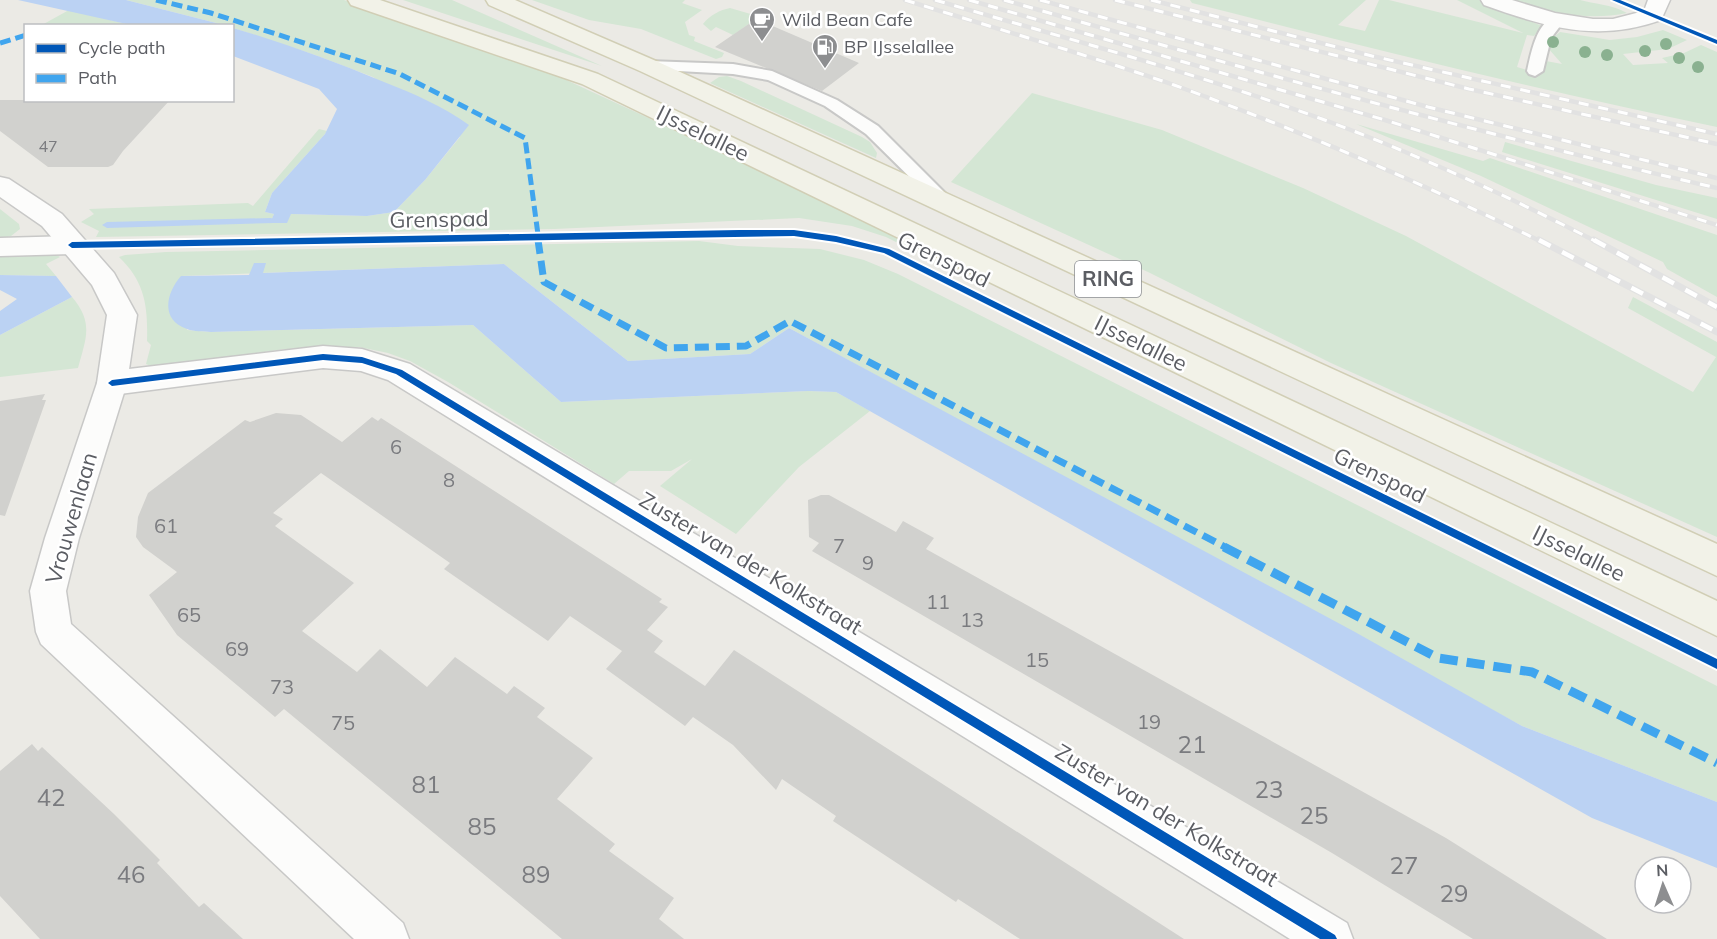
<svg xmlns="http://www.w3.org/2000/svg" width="1717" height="939" viewBox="0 0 1717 939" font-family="Mulish,sans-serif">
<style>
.green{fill:#d4e6d4}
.water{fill:#bbd2f3}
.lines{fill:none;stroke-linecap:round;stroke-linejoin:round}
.stream{fill:#bbd2f3;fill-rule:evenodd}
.building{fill:#d1d1ce}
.lane-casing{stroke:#c8c8c7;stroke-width:4}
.street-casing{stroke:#c8c8c7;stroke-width:3}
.secondary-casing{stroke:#c8c8c7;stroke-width:3}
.primary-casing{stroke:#d1ceb5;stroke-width:3}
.lane{fill:#fcfcfb;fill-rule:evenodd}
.street{fill:#fcfcfb;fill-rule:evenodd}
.secondary{fill:#fcfcfb;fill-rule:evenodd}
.primary{fill:#f2f2e8;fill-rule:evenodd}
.rail-far1-casing{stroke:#e2e2e2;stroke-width:4.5}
.rail-casing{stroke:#e2e2e2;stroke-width:7}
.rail-far1{stroke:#fff;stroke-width:3;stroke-dasharray:10;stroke-linecap:butt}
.rail{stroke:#fff;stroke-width:4.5;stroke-dasharray:13;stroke-linecap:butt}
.quiet-far2{stroke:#40a5ee;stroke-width:5;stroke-dasharray:11 5;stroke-linecap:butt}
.quiet-far1{stroke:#40a5ee;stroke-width:7;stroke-dasharray:14 7;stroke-linecap:butt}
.quiet{stroke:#40a5ee;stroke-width:9;stroke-dasharray:18 9;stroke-linecap:butt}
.cycleway-casing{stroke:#fff;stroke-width:4}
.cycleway{fill:#0057b8;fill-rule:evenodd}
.tree{fill:#8ab190}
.labels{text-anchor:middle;stroke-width:5;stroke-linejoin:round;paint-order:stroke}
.far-number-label{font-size:16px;fill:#7a7b7f}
.far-poi-label{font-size:18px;fill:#5b5d63;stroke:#fff;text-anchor:start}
.number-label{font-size:20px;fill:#7a7b7f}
.shield{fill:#fff;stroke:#8c8e92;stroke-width:1.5}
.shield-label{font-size:21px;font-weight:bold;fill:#5b5d63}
.street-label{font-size:22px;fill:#5b5d63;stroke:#fff}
.near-number-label{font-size:24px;fill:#7a7b7f}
</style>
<rect width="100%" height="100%" fill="#ebeae5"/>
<path class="green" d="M126,0H344L475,44L562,78L722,152L921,249H910L886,237L852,226L799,218L554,229L96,237L99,231L81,222L94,214L89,209L248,203L253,206L319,129L327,131L325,134L272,193L265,212L274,214L271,221L291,214L367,216L394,212L425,180L460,137L373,77L315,55L233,28L232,26L224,25Z
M403,0H452L602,66Z
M532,0H685L682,3L702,10L685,22L689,35L695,37L694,41L724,53L722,57L716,59L641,29L589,20Z
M1190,0H1366L1338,25L1365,31L1379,0H1389L1523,33L1457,0H1479L1542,26L1534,36L1527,35L1517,67L1541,74L1546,61L1562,64L1547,47L1550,40L1560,32L1610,40L1637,37L1663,30L1687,40L1668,49L1623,54L1633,65L1668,63L1662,58L1684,53L1701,45L1717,52V127C1541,91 1366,47 1192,3Z
M1510,0H1580C1594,4 1611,4 1627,13C1588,21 1547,13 1510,0Z
M730,8L754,15L756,19L733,35L716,27L711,31L703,24C710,15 720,10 730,8Z
M69,10L131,25L40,26Z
M727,76L741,81L862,137L870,142L877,153L876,158L710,83L719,77Z
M1032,93L1162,130L1303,188L1406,236L1693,392L1716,357L1628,308L1633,297L1717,342V537L1331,363L1148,272L951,182Z
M1356,124L1483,161L1490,158L1717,235V297L1667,269L1663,262L1481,176Z
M1505,142L1656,185L1717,198V219L1502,152Z
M0,209L19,224L20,229L11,236L0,239Z
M699,241L738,246L820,249L864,260L898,274L1717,686V802L1522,726L789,328L750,354L628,361L504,264L181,276L187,330L211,332L473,325L561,402L808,391L836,392L870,411L799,467L736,534L660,486L692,459L671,471H629L614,484L448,382L410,361L388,353L359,347L285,349L156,368L146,364L151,345L147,341C148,306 145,282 119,257L125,255L166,252Z
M55,254L60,257L46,264L56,276L0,275V255Z
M72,297C94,323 86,338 78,368L0,377V335Z"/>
<path class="water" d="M18,0H126L224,25H131Z
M233,28C284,43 334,61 384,82C414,94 443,106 469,125L425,180L394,212L367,216L291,214L287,223H270L274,214L265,212L272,193L325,134L337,109L319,89L233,56Z
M254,263H266L263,273L504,264L628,361L750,354L789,328L1355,632L1522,726L1717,802V868L1592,818L836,392L808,391L561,402L473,325L211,332C204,331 194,332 187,329C160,320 166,293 181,276L249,275Z
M0,275L56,276L72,297L0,335V311L17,299L0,290Z"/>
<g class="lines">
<path class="stream" d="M271,218L276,221L274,223L107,228L102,225L107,222Z"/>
</g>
<path class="building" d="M756,19L768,24L859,63L822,91L715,47Z
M0,100H170L123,151L113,165L108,167H48L0,131Z
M45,394L42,400H46L5,516L0,515V401Z
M276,413L301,415L342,442L372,417L378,421L381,418L662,599L659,602L668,607L647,630L663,641L654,652L705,686L734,650L1184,939H1020L958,899L956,902L833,821L836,816L782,779L776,790L733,745L693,717L685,726L606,669L622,651L570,616L548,641L444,569L450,563L321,473L273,513L283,519L275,526L354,583L302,631L357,672L380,649L427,687L455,657L507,694L514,686L545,708L537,717L593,758L557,799L615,844L609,851L674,898L659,919L684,939H562L284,709L275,717L250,696L177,635L149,595L177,572L143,547L136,537L138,517L148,493L245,420L250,422Z
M821,495H829L896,532L903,521L934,538L926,549L1446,838L1607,939H1473L1332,853L812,551L819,543L809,537L808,500Z
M32,744L38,751L42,747L114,814L160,860L157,863L199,907L204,903L243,939H40L0,896V771Z"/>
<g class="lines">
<defs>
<path id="lane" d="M1556,16L1564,21L1551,38L1543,71L1535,76L1529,74L1527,71C1531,54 1536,22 1556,16Z
M648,61L733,64L772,71L837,100L878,126L958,206L955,210H943L866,134L825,106L768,80L733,74L642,69L640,66L642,63Z"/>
<path id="street" d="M72,236L82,238L86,245L82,252L72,254L0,256V238Z
M323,346L362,349L410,364L1347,923L1353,939H1290L388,380L361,371L323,368L112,395L101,391L97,383L101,375L112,371Z"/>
<path id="secondary" d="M1481,0H1512L1555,13L1593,19H1613L1644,11L1648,0H1670L1661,20C1597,43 1546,27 1484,5Z
M0,177L9,179L62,214L114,273L137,315L127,383L79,538L66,591L71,624L403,923L409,939H354L41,644L36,632L30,591L45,538L97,383L107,315L92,285L42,226L0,197Z"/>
<path id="primary" d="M348,0H380L598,74L1717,601V636L582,84L351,5Z
M486,0H515L656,61L1717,544V576L640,71L489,5Z"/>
</defs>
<use href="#lane" class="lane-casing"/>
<use href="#street" class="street-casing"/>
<use href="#secondary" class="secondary-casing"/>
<use href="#primary" class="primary-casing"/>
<use href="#lane" class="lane"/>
<use href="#street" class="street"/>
<use href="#secondary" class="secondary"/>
<use href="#primary" class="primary"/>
<defs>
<path id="rail-far1" d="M905,0C994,28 1085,54 1174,85C1299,130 1422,183 1542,242
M935,0C1065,38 1195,73 1322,119C1416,154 1508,196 1597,242
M969,0L1385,120L1717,225
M1004,0C1240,68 1477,133 1717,188
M1040,0L1428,107L1717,178
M1115,0L1469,89L1717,144
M1151,0L1372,56L1717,134"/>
<path id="rail" d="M1539,240L1717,332
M1594,240L1717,307"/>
</defs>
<use href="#rail-far1" class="rail-far1-casing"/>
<use href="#rail" class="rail-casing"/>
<use href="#rail-far1" class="rail-far1"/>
<use href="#rail" class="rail"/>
<path class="quiet-far2" d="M156,0L211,13L400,74L525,138L539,242
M0,43L26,35"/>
<path class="quiet-far1" d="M538,240L544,282L666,348L746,346L790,321L1227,548"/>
<path class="quiet" d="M1224,547L1438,658L1532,672L1717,763"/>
<defs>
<path id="cycleway" d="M1612,0H1620L1717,40V44Z
M739,230H794L836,236L889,249L1717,659V669L884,253L836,242L794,236L72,248L68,245L72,242Z
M323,354L362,357L402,370L1335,935L1337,939H1320L396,374L362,363L323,360L112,386L108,383L112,380Z"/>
</defs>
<use href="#cycleway" class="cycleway-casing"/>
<use href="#cycleway" class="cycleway"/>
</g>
<g class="tree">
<circle cx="1553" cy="42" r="6"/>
<circle cx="1666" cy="44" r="6"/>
<circle cx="1645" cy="51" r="6"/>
<circle cx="1585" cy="52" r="6"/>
<circle cx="1607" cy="55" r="6"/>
<circle cx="1679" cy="58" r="6"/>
<circle cx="1698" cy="67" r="6"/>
</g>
<defs>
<symbol id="cafe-pin" viewBox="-11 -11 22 30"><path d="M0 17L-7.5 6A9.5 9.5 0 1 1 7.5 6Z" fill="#8d8e90" stroke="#fff"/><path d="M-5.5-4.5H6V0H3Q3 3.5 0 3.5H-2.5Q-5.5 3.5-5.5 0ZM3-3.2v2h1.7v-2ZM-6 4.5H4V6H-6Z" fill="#fff"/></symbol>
<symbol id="fuel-pin" viewBox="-11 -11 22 30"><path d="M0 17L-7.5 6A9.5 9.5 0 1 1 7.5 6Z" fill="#8d8e90" stroke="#fff"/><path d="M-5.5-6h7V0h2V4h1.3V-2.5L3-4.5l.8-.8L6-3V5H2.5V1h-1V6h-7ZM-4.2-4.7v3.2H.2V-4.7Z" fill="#fff"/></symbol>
</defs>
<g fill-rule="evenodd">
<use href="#cafe-pin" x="747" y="5" width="30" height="40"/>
<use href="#fuel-pin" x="810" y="32" width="30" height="40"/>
</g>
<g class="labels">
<g class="far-number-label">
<text x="48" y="152">47</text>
</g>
<g class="far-poi-label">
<text x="782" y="26">Wild Bean Cafe</text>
<text x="844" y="53">BP IJsselallee</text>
</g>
<g class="number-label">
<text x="396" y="454">6</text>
<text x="449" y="487">8</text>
<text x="166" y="533">61</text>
<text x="839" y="553">7</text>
<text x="868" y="570">9</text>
<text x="938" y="609">11</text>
<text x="189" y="622">65</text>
<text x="972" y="627">13</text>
<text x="237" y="656">69</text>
<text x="1037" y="667">15</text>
<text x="282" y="694">73</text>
<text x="1149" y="729">19</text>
<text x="343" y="730">75</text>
</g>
<rect class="shield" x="1075" y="261" width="66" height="36" rx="4.5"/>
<g class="shield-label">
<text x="1108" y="286">RING</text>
</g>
<g class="street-label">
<text transform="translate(703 133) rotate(26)" y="8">IJsselallee</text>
<text transform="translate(439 219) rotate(-1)" y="8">Grenspad</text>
<text transform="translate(944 259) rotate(26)" y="8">Grenspad</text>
<text transform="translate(1141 343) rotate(26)" y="8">IJsselallee</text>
<text transform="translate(1380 475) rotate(26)" y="8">Grenspad</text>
<text transform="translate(71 518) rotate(-74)" y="8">Vrouwenlaan</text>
<text transform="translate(1579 553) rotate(26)" y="8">IJsselallee</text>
<text transform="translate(751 563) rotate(31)" y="8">Zuster van der Kolkstraat</text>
<text transform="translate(1167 815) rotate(31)" y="8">Zuster van der Kolkstraat</text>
</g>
<g class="near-number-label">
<text x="1192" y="753">21</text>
<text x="426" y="793">81</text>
<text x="1269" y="798">23</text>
<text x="51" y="806">42</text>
<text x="1314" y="824">25</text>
<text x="482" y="835">85</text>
<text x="1404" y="874">27</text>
<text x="131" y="883">46</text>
<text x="536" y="883">89</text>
<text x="1454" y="902">29</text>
</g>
</g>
<rect x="24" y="24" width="210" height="78" fill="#ffffff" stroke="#bdbec1" stroke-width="1.5"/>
<rect x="36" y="44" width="30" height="9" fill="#0057b8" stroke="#bdbec1" stroke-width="1.5"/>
<text x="78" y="54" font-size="18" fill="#5b5d63">Cycle path</text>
<rect x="36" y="74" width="30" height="9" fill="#40a5ee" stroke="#bdbec1" stroke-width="1.5"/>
<text x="78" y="84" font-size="18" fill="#5b5d63">Path</text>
<g transform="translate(1663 885) rotate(357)"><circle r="28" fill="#ffffff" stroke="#bdbec1" stroke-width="1.5"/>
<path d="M0-4.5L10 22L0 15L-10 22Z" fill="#8d8e90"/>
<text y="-9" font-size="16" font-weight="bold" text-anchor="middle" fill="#5b5d63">N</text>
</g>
</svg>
